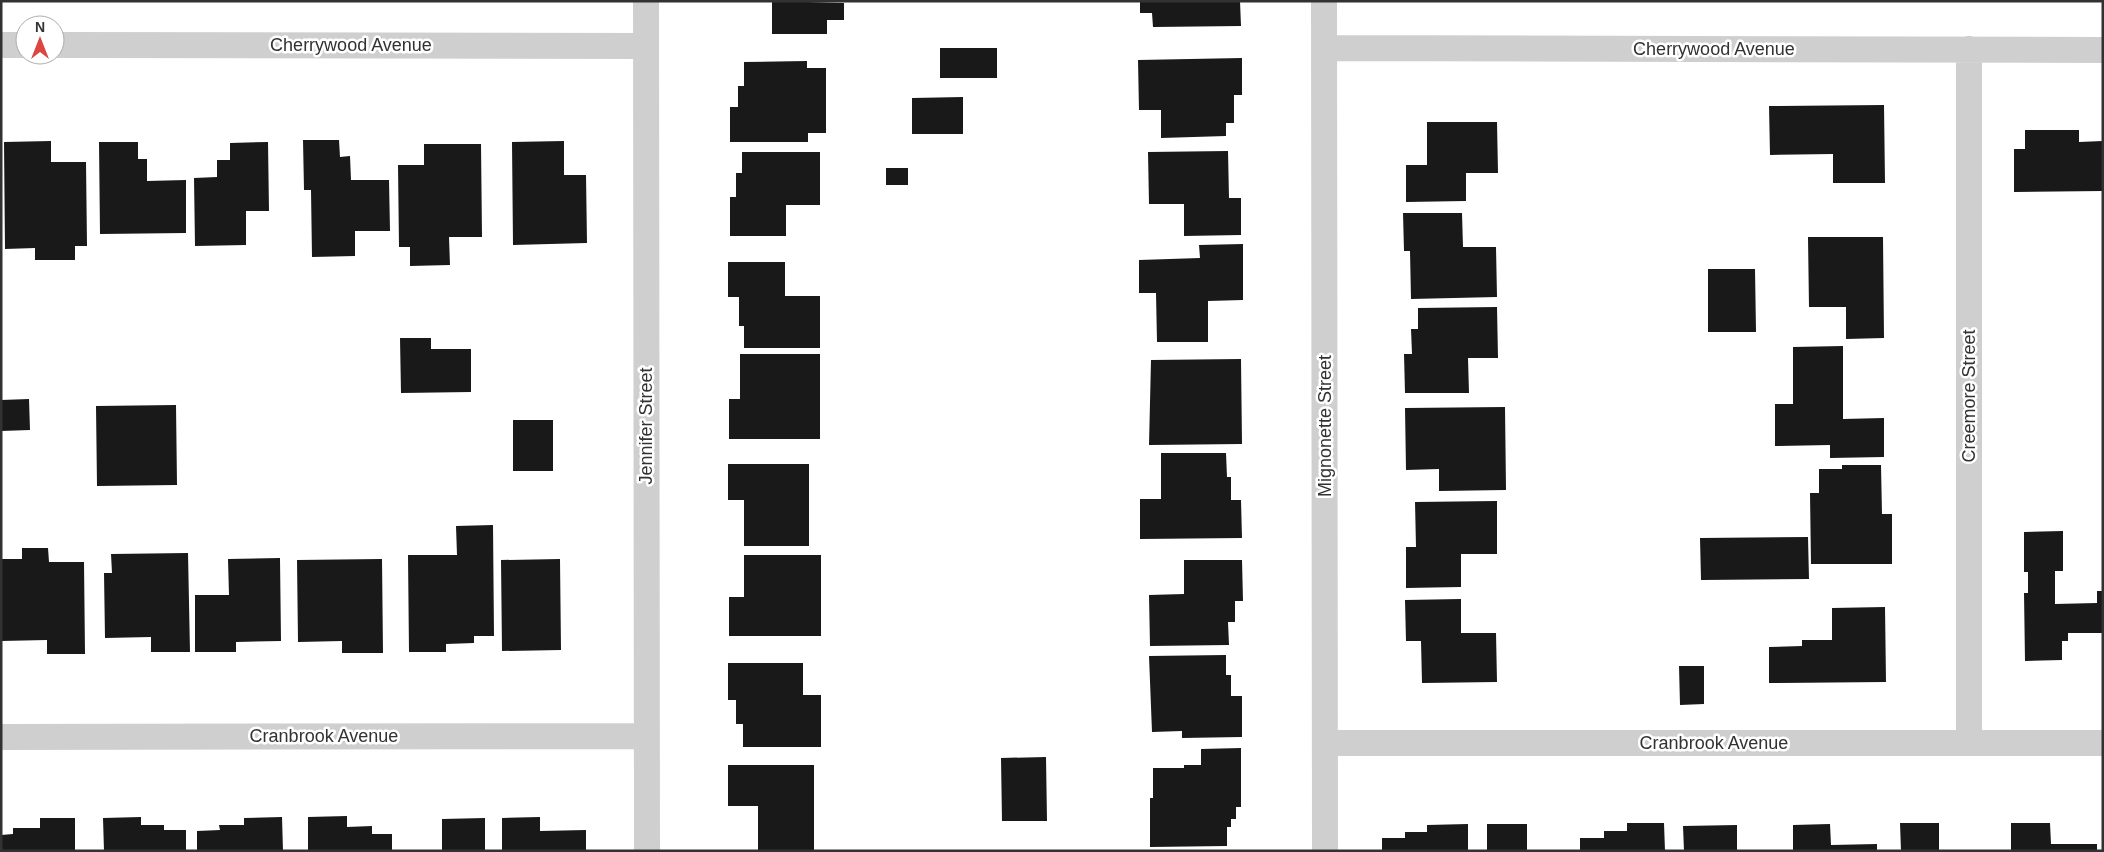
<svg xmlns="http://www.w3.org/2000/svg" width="2104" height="852" viewBox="0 0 2104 852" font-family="Helvetica,sans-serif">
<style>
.building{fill:#191919}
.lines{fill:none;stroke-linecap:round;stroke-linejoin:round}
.minor{stroke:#cfcfcf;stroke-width:26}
.labels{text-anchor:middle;stroke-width:5;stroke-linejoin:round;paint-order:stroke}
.street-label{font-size:18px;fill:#323232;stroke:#fff}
</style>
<rect width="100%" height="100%" fill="#fff"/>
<path class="building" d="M772,1L844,3V20H827V34H772Z
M1140,1H1240L1241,26L1153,27L1152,13H1140Z
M940,48H997V78H940Z
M1242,58V95H1234V123H1226V136L1161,138V110H1139L1138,60Z
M807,61V68H826V133H808V142H730V107H738V86H744V62Z
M963,97V134H912V98Z
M1884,105L1885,183H1833V154L1770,155L1769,106Z
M1427,122H1497L1498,173H1466V201L1406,202V165H1427Z
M2025,130H2079V142L2103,141V191L2014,192V149H2025Z
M303,140H339L340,157L350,156L351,180H389L390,231H355V256L312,257L311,190H304Z
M51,141V162H86L87,246H75V260H35V248L5,249L4,142Z
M564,141V175H586L587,243L513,245L512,142Z
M99,142H138V159H147V181L186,180V233L100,234Z
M268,142L269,211H246V245L195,246L194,178L217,177V160H230V143Z
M424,144H481L482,237H449L450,265L410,266V247H399L398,165H424Z
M1228,151L1229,198H1241V235L1184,236V204H1149L1148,152Z
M742,152H820V205H786V236H730V197H736V173H742Z
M886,168H908V185H886Z
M1403,213H1462L1463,247H1496L1497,297L1411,299L1410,251H1404Z
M1808,237H1883L1884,338L1846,339V307H1809Z
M1243,244V300L1208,301V342H1157L1156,293H1139V260L1200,258L1199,245Z
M728,262H785V296H820V348H744V326H739V297H728Z
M1708,269H1755L1756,332H1708Z
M1497,307L1498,358H1468L1469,393H1405L1404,354H1412L1411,329H1418V308Z
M400,338H431V349H471V392L401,393Z
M1843,346V419L1884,418V457L1830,458V445L1775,446V404H1793V347Z
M740,354H820V439H729V399H740Z
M1241,359L1242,444L1149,445L1151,360Z
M29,399L30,430L1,431V400Z
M176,405L177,485L97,486L96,406Z
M1505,407L1506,490L1439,491V469L1406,470L1405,408Z
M513,420H553V471H513Z
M1161,453H1226L1227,477H1231V500H1241L1242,538L1140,539V499H1161Z
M728,464H809V546H744V500H728Z
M1842,465H1881L1882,514H1892V564H1811L1810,493H1819V469H1842Z
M1497,501V554H1461V587L1406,588V547H1416L1415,502Z
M493,525L494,636H474V643L446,644V652H409L408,555H457L456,526Z
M2063,531V571H2055V604L2097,603V591H2103V633H2068V641H2062V660L2025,661L2024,593H2028V572H2024V532Z
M1808,537L1809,579L1701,580L1700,538Z
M22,548H48L49,562H84L85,654H47V640L1,641V559H22Z
M188,553L190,652H151V637L105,638L104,573H112L111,554Z
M744,555H821V636H729V597H744Z
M280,558L281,641L236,642V652H195V595H229L228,559Z
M382,559L383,653H342V641L298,642L297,560Z
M560,559L561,650L502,651L501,560Z
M1184,560H1242L1243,601H1235V622H1228L1229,645L1150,646L1149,595L1184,594Z
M1461,599V633H1496L1497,682L1422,683L1421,641H1406L1405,600Z
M1885,607L1886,682L1769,683V647L1802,646V640H1832V608Z
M1226,655V675H1231V696H1242V737L1182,738V731L1152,732L1149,656Z
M728,663H803V695H821V747H743V724H736V700H728Z
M1679,666H1704V704L1680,705Z
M1241,748V807H1236V819H1231V827H1227V846L1150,847V798H1153V768H1184V765H1201V749Z
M1046,757L1047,821H1002L1001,758Z
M728,765H814V850H758V806H728Z
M347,816V827L372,826V834H392V851H308V817Z
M141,817V825H164V830H186V851H104L103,818Z
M282,817L283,851H197V831L220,830L219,825H244V818Z
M540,817V831L586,830V851H502V818Z
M40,818H75V851H1V835L13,834V828H40Z
M485,818V851H442V819Z
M1627,823H1664L1665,851H1580V838H1604V831H1627Z
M1900,823H1939V851H1901Z
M2011,823H2050L2051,844H2097V851H2011Z
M1468,824V851H1382V838H1405V832H1427V825Z
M1487,824H1527V851H1487Z
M1830,824L1831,845L1877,844V851H1793V825Z
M1737,825V851H1684L1683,826Z"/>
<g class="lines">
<path class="minor" d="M646,1L647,851
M1324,1L1325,851
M1,45H25
M55,45L646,46
M1325,48L2103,50
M1969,49V743
M1,737L647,736
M1325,743H2103"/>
</g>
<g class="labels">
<g class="street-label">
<text x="351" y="51">Cherrywood Avenue</text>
<text x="1714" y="55">Cherrywood Avenue</text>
<text transform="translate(1969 396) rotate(-90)" y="6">Creemore Street</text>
<text transform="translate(646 426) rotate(-90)" y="6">Jennifer Street</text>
<text transform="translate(1325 426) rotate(-90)" y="6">Mignonette Street</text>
<text x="324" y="742">Cranbrook Avenue</text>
<text x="1714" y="749">Cranbrook Avenue</text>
</g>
</g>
<rect width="2104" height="852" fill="none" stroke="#323232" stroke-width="5"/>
<g transform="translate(40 40)"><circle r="24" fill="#ffffff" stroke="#adadad"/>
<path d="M0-4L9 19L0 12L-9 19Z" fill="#dd4541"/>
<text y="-8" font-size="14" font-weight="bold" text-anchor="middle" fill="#323232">N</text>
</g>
</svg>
